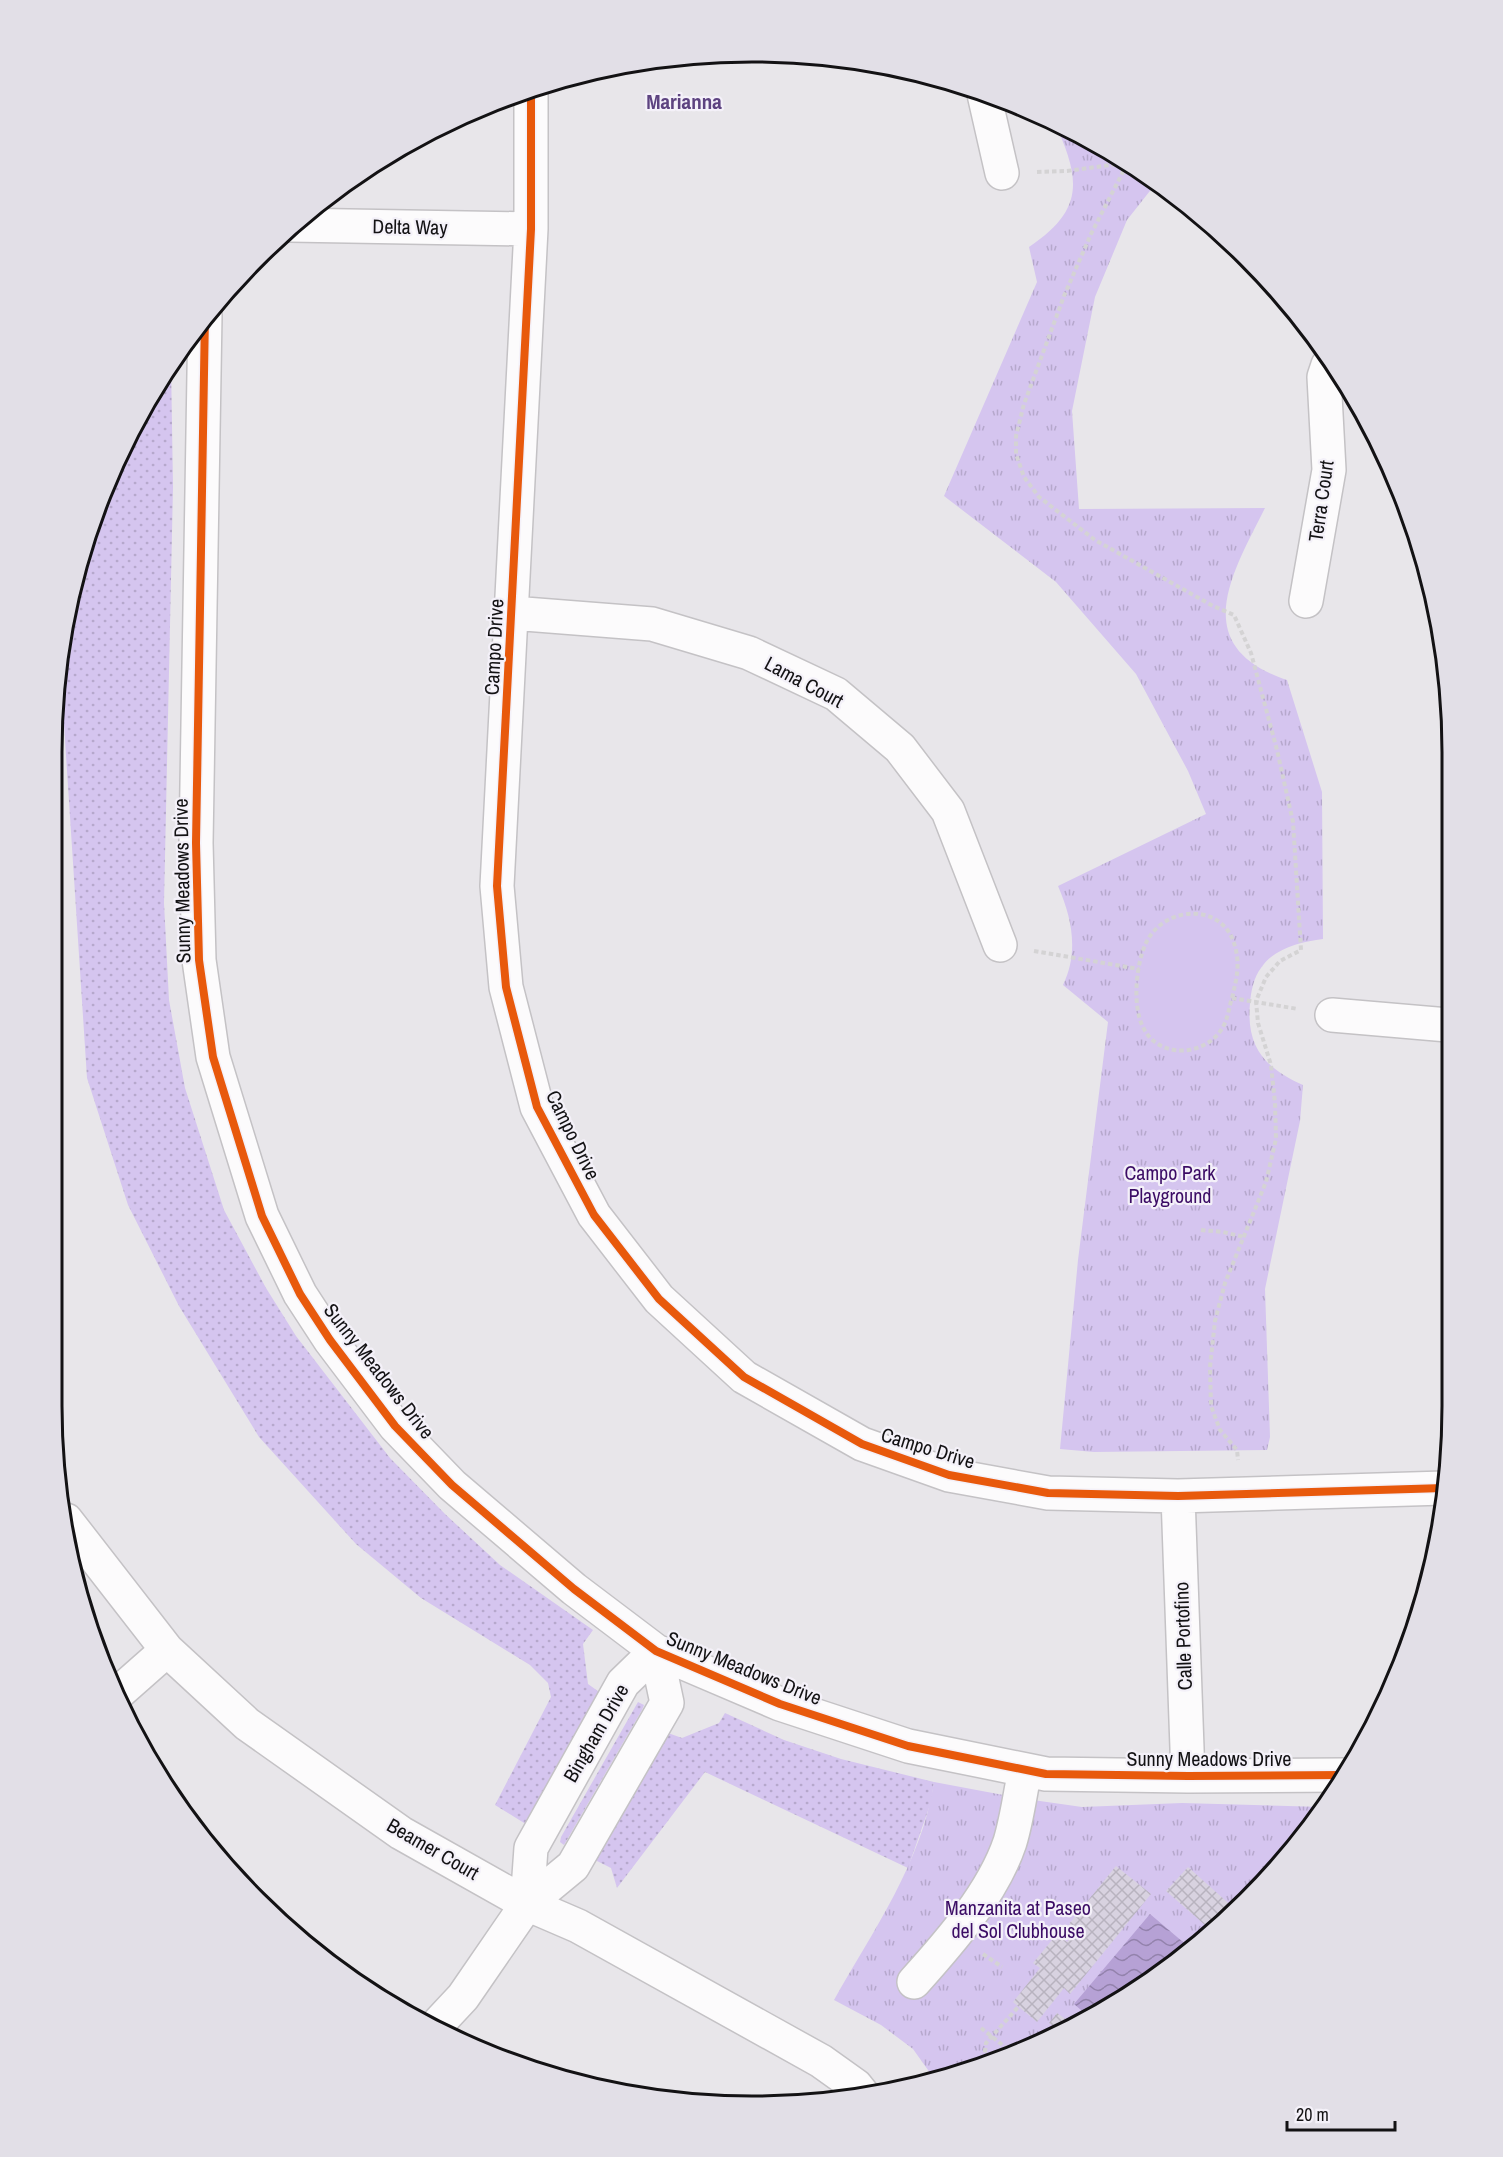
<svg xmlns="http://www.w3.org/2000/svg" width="1503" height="2157" viewBox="0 0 1503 2157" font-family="'Archivo Narrow',sans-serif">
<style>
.grass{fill:url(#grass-dots)}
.park{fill:url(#park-tufts)}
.pitch{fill:#d5c5ef}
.water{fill:url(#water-waves)}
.building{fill:url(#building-cross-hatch)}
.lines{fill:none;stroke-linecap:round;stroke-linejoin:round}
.minor-casing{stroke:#c4c2c5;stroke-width:36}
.path{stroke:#d4d3d4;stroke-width:4;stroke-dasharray:4.5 3;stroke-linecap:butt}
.minor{stroke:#fcfbfc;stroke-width:33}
.cycleway-casing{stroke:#f4f1f9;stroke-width:11}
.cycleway{stroke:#e8590c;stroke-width:8}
.labels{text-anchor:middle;stroke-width:4.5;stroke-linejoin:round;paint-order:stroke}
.street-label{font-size:20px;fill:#131214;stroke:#f4f1f9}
.park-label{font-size:20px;fill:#3b0c65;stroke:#f4f1f9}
.neighbourhood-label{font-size:21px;font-weight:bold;fill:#5d4380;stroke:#f4f1f9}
.rim{fill:none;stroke:#131214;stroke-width:3}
</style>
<defs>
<pattern id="grass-dots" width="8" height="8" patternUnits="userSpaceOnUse" patternTransform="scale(1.5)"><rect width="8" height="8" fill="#d5c5ef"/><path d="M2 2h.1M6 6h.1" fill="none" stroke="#b6a8cc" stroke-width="1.8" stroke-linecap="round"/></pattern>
<pattern id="park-tufts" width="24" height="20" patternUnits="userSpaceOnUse" patternTransform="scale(1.5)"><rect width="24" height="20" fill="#d5c5ef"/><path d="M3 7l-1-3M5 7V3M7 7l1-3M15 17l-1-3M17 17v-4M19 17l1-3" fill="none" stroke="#b6a8cc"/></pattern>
<pattern id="water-waves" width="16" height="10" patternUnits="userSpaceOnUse" patternTransform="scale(1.5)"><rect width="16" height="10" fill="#b6a1d5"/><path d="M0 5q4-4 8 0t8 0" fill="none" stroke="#9382ac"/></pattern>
<pattern id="building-cross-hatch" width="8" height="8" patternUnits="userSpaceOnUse" patternTransform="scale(1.5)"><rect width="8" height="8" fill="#d8d2e0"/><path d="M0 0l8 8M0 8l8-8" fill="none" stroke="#b8b3bf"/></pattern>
</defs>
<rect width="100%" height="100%" fill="#e8e6ea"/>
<path class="grass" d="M171,363L173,487L164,903L169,1000L185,1088L224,1210L266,1288L296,1336L390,1458L445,1514L500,1565L593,1630L583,1644L588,1684L602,1694L529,1826L495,1805L551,1697L548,1683L530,1665L421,1598L356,1544L259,1437L179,1306L128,1205L87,1078L60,663L65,615L104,484L145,402Z
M638,1702L644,1705L642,1710L564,1845L560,1842L561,1837Z
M725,1713L784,1740L841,1759L934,1782L931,1802L908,1868L705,1772L617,1888L611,1868L595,1860L668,1733L682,1738L719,1723Z"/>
<path class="park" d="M1054,121L1157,182L1127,220L1095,297L1072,411L1079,509L1265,508C1232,574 1187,646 1287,680L1322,792L1323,939C1301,942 1274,948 1261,968C1254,977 1251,991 1250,1003C1246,1046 1264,1068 1303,1085L1300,1121L1265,1289L1270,1437L1267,1450L1094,1452L1060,1449L1078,1260L1108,1022L1063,985C1079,952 1072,918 1058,886L1206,814L1188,771L1136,674L1056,582L944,496L1037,282L1029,247C1086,209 1080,178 1054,121Z
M934,1782L1019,1798L1082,1807L1182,1803L1323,1807L1307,1832L1214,1932L1061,2034L933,2077L913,2049L881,2025L834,2000C873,1931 922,1862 934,1782Z"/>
<path class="pitch" d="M1194,913C1199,914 1207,914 1212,917C1229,926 1239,948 1239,967C1238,974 1235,982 1234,989C1227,1021 1215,1056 1175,1050C1137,1045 1135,1008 1138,978C1141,958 1145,933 1163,921C1173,915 1183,914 1194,913Z"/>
<path class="water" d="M1150,1914L1190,1948L1088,2016L1074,2004Z"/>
<path class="building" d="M1116,1866L1151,1894L1070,1994L1064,1988L1037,2022L1013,2002L1040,1968L1033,1963L1057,1934L1067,1942L1077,1930L1069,1924Z
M1188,1867L1235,1909L1213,1932L1166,1891Z
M1057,2013L1074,2025L1062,2033L1049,2023Z"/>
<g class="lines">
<defs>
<path id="minor" d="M531,87V229L497,886L506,987L537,1107L594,1215L659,1299L744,1377L862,1444L949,1475L1048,1493L1178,1496L1444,1488
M984,94L1002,173
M290,225L531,229
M205,315L196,843L199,960L213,1057L262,1216L300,1294L330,1340L395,1426L452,1485L574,1589L656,1651L780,1704L908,1746L1046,1774L1188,1776L1343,1775
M1306,601L1329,470L1324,377L1328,365
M512,613L652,624L749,653L836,694L900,748L948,811L1000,945
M1332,1015L1448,1025
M1178,1496L1188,1776
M66,1520L167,1650L247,1724L401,1833L527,1904L578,1926L821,2061L856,2086L864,2096
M116,1695L167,1650
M527,1904L531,1848L623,1683L656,1651
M914,1982C949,1943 993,1893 1010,1842C1017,1819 1020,1794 1025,1770
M434,2028L463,1997L527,1904L573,1866L667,1703L656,1651"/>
</defs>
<use href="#minor" class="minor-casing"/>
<path class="path" d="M1127,164L1091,234L1064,296L1024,404L1016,436V454L1024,477L1039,497L1095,540L1213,606L1234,615L1251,653L1277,750L1293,822L1301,950L1280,961L1266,977L1256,1001L1258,1023L1271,1065L1275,1103L1276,1139L1266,1182L1225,1283L1215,1321L1210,1367L1211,1406L1220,1430L1237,1450L1238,1460
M1037,172L1067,171L1125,163
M1034,951L1139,969
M1232,998C1237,977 1241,962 1233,940C1217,901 1162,908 1146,943C1136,964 1132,1006 1143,1027C1159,1061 1209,1056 1224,1025C1228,1017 1229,1007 1232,998L1298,1009
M1201,1230L1223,1232L1244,1237
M983,1954L1002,1967
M981,2028L1010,2051
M984,2060L986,2043L1019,2006"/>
<use href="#minor" class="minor"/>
<defs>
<path id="cycleway" d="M531,87V229L497,886L506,987L537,1107L594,1215L659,1299L744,1377L862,1444L949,1475L1048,1493L1178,1496L1444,1488
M205,315L196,843L199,960L213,1057L262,1216L300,1294L330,1340L395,1426L452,1485L574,1589L656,1651L780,1704L908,1746L1046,1774L1188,1776L1343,1775"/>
</defs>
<use href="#cycleway" class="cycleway-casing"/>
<use href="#cycleway" class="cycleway"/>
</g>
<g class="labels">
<g class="street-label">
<text transform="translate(410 227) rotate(1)" y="7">Delta Way</text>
<text transform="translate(1321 501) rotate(-82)" y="7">Terra Court</text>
<text transform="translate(494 647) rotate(-87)" y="7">Campo Drive</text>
<text transform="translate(804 682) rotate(28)" y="7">Lama Court</text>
<text transform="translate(182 881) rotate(-91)" y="7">Sunny Meadows Drive</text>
<text transform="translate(573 1135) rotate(64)" y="7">Campo Drive</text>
<text transform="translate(379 1371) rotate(52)" y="7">Sunny Meadows Drive</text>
<text transform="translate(928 1448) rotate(17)" y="7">Campo Drive</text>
<text transform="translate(1183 1636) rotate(-92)" y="7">Calle Portofino</text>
<text transform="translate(744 1668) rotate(22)" y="7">Sunny Meadows Drive</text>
<text transform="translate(596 1733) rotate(-60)" y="7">Bingham Drive</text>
<text x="1209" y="1766">Sunny Meadows Drive</text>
<text transform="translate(433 1849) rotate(30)" y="7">Beamer Court</text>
</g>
<g class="park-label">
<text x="1170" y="1180">Campo Park<tspan x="1170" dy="23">Playground</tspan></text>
<text x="1018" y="1915">Manzanita at Paseo<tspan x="1018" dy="23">del Sol Clubhouse</tspan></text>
</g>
<g class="neighbourhood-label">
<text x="684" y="109">Marianna</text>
</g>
</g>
<path d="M0 0H1503V2157H0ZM752 62H752A690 690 0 0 1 1442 752V1406A690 690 0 0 1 752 2096H752A690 690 0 0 1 62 1406V752A690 690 0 0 1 752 62Z" fill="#e2dfe7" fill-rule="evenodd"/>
<path class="rim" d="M752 62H752A690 690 0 0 1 1442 752V1406A690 690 0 0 1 752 2096H752A690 690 0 0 1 62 1406V752A690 690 0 0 1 752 62Z"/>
<path d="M1287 2121v9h108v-9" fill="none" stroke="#131214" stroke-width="3"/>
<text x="1296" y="2121" font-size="18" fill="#131214" stroke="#f4f1f9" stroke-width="4.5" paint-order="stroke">20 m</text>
</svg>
